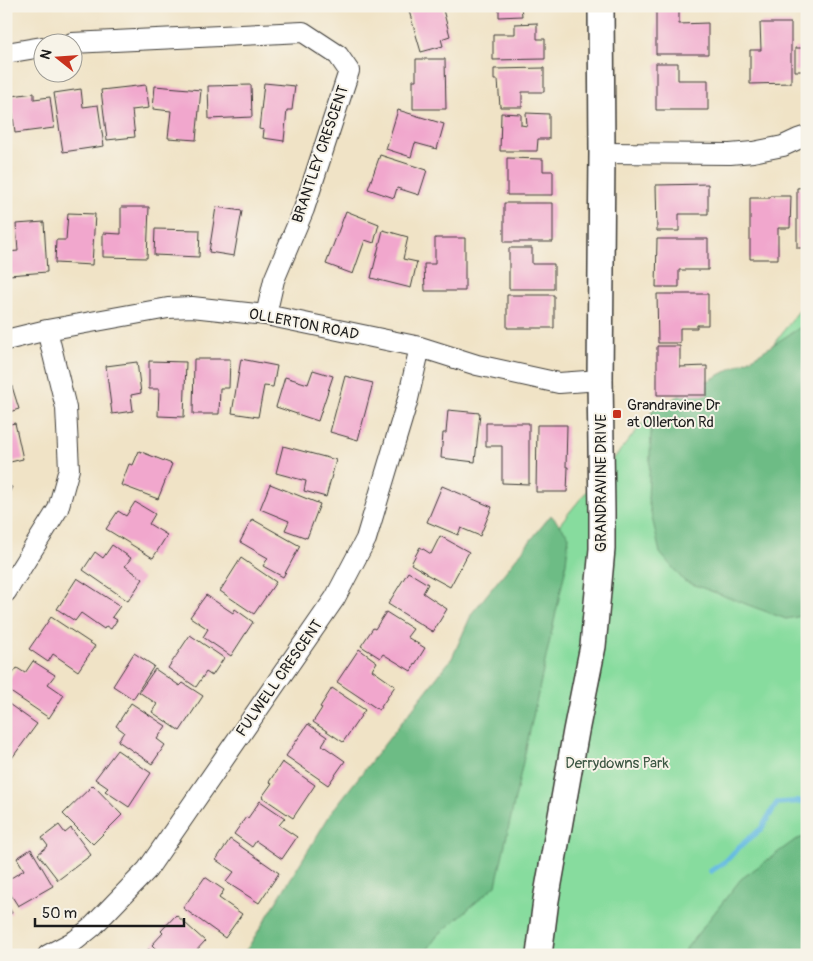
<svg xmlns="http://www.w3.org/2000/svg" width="813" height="961" viewBox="0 0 813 961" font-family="Pangolin,sans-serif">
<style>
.green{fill:#87dc9e;stroke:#527c5d}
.forest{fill:#6dbc85;stroke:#446c50}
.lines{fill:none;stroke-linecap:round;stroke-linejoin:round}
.stream{stroke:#65bbe2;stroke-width:5.5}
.building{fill:#f1a7cd}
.minor-casing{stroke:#3c3a36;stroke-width:22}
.tertiary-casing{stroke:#3c3a36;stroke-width:28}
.minor{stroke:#fff;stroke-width:20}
.tertiary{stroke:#fff;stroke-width:25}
.poi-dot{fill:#c8321e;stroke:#f7f3e8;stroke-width:2}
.labels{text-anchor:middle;stroke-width:4;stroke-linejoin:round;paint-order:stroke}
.street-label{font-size:15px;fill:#1c1c1c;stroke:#f7f3e8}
.poi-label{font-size:15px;fill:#1c1c1c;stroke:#f7f3e8;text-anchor:start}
.park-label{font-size:15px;fill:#3c5643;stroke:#f7f3e8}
</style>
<rect width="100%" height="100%" fill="#f7f3e8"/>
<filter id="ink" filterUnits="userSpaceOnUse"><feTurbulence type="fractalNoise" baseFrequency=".02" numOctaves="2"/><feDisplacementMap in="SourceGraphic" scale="10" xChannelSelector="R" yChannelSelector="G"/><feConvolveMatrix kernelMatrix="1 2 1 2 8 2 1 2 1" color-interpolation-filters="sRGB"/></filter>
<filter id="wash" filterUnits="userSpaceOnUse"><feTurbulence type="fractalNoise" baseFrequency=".0096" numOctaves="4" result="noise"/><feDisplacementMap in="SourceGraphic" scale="20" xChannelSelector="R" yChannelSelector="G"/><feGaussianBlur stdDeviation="1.12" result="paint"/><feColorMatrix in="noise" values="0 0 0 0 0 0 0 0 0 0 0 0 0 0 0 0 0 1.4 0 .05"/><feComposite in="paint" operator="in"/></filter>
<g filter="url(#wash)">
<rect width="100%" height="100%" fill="#f0e3c6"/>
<path class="green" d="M807,300V955H240L246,950L325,847L530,560L657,406L740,388Z"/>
<path class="forest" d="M807,323V615L786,619L684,581L660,553L648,499L652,410L754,357Z
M551,515L569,536L565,571L496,885L437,936L424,955H246L249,946L333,810L452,658L472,613Z
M807,836V955H681L741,879L795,840Z"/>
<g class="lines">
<path class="stream" d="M711,871L726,861L739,847L761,829L777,803L807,801"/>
</g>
<g id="blocks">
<path class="building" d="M422,6H442L450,36L441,39L443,46L421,52L409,11Z
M499,6H521L522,16L499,17Z
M656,6H679V24L708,23V54H656Z
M537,23V39H545V59L493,60V34H515V24Z
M760,23H791V83L750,84V50H761Z
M795,48H807V71H795Z
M416,59H445L446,109H413V80H416Z
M656,63H678V80H708V110H656Z
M544,68V92H522V107H500L498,80H494V69Z
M264,83L295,86L292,110H287L284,141L263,138L264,130L259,129Z
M146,85L149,108L132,110L135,137L107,140L101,90Z
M251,85L252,117L209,119L208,86Z
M155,86L201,90L196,140L168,138L171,111L153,109Z
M81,89L83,107L98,105L104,146L63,152L54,93Z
M34,93V99L50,97L54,128L15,133L11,99H12V96Z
M398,110L444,124L437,149L415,143L411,157L386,149Z
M501,113L521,114V125L527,126L526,113L549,114V139H538L537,151H500Z
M380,155L427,170L419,195L397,188L394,198L368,189Z
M507,158L543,159V171H553V195H507Z
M708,184V214H679V231H657L656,185Z
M807,187V248H797V188Z
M770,196H791L790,228H778V259H750V198H770Z
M504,203H553V242H504Z
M121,207H149L147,258L103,257V233L121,234Z
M216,207L242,211L234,256L209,252Z
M346,211L379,224L374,243L365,240L353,274L326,264Z
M68,213L95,214L92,265L55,263L56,240H66Z
M44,222L47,272L9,275L8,252L18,251L16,224Z
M155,229L200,230L199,257L154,255Z
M383,230L408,237L403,259L417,262L411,288L371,278Z
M435,238H465V291H425L424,264H435Z
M657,239H708V270H679V287H656Z
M509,248H532V264H554V289H509Z
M657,294H708V325H697V328H680V343H658Z
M507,295H554V328H507Z
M657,346H680V367L707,366V395H657Z
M194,359H230L229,388H220L219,414H193Z
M241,359L277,366L273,387L264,386L258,417L232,413Z
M149,361L186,362L184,417L158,416L159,389H149Z
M137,362L141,393L131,395L133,411L112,414L106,366Z
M313,370L333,376L318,421L276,407L285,377L308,384Z
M345,376L373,383L358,440L330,432Z
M10,380L19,409L6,413V382Z
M448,410L480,413L475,462L441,458L443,433H446Z
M15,423L23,459L6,463V425Z
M486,423H529V484L502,483V446H486Z
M537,425H567L566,467H568L567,492H536Z
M283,446L336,460L326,497L304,491L306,481L276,473Z
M139,451L172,464L158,499L121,485L129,464L133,465Z
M270,484L320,504L307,538L285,530L289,521L260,509Z
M6,485L12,487L6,500Z
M442,486L492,507L480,536L461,528L458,535L427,522Z
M135,502L155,514L149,524L167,535L153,558L106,529L118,511L126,516Z
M252,519L300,546L283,577L263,566L268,558L240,542Z
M440,536L469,552L450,587L426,574V573L411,564L420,547L431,554Z
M112,545L131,558L125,566L143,579L128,601L83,570L95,552L103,558Z
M241,558L276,582L254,614L220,591Z
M408,572L428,584L423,593L447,609L433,632L388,604Z
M77,578L120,606L112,617L117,620L111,629L106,626L104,629L81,613L75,621L57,609Z
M206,595L233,613L235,609L253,622L231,656L203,637L208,629L190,617Z
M386,612L413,629L407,637L425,648L411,671L383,654L380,658L361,646L373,628L375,629Z
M51,617L95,646L78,671L53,654L48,662L29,649Z
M190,635L224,658L212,676L206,672L196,687L168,668Z
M359,649L377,662L372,670L395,686L379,710L337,682Z
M134,653L154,666L133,699L113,686Z
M33,661L55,675L48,684L64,695L49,718L6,689V683L17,668L25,673Z
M155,669L180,686L183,683L203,696L180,731L152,712L157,704L139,692Z
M332,688L365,710L343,742L313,722L322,708L320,707Z
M6,702L37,724L12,758L6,753Z
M131,703L166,726L157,739L165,745L152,764L118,741L124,732L116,726Z
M308,724L327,737L322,745L345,761L328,785L286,756Z
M117,750L151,773L129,807L105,791L108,788L95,779Z
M282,762L315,785L293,818L262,797L272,783L269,782Z
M93,785L122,815L93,844L63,814Z
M260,801L285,818L279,825L297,837L282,859L256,841L252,847L234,834L246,817L248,818Z
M59,825L65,833L71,828L91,855L58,880L38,854L48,846L42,838Z
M230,839L279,873L259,903L226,882L234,872L216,860Z
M31,849L53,886L18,906L6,887V881L24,870L17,858Z
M205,877L224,890L219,898L242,914L225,938L183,908Z
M6,902L12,913L6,915Z
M176,915L205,941L195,952L198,955H162L152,945L163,933L161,931Z
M149,949L154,955H141Z"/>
</g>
</g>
<g filter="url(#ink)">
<use href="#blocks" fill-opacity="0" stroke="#3c3a36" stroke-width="1"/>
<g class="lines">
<defs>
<path id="minor" d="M72,43L303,32L338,55L349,71L304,209L274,280L266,315
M6,53L42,47
M602,153L730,154L753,152L783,146L798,139L807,136
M6,340L47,330L168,308L192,307L266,315L420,347L477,365L559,383L600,380
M6,592L58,509L69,469L66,408L47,330
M48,955L76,940L92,927L147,870L335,598L366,539L408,399L420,347"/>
<path id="tertiary" d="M539,955L546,900L576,731L593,646L602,549V512L600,380L602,153L601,6"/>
</defs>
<use href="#minor" class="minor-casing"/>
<use href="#tertiary" class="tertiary-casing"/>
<use href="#minor" class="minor"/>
<use href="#tertiary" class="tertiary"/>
</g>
</g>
<rect class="poi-dot" x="612" y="409" width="10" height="10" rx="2.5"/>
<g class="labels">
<g class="street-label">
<text transform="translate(320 154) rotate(-71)" y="5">BRANTLEY CRESCENT</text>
<text transform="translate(304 324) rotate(11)" y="5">OLLERTON ROAD</text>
<text transform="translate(601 483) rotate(-90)" y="5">GRANDRAVINE DRIVE</text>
<text transform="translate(279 678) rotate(-55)" y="5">FULWELL CRESCENT</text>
</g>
<g class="poi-label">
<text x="627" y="410">Grandravine Dr<tspan x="627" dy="17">at Ollerton Rd</tspan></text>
</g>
<g class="park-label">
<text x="617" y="768">Derrydowns Park</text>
</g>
</g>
<rect width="813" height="961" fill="none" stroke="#f7f3e8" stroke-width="25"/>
<g transform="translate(58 58) rotate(287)"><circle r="24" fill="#f7f3e8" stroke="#9f9d96"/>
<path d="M0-4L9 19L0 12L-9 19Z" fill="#c8321e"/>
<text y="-8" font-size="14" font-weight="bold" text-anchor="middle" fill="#1c1c1c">N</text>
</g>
<path d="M35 918v8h149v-8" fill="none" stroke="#1c1c1c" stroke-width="2.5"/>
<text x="42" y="918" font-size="15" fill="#1c1c1c" stroke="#f7f3e8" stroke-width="4" paint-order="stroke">50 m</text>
</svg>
